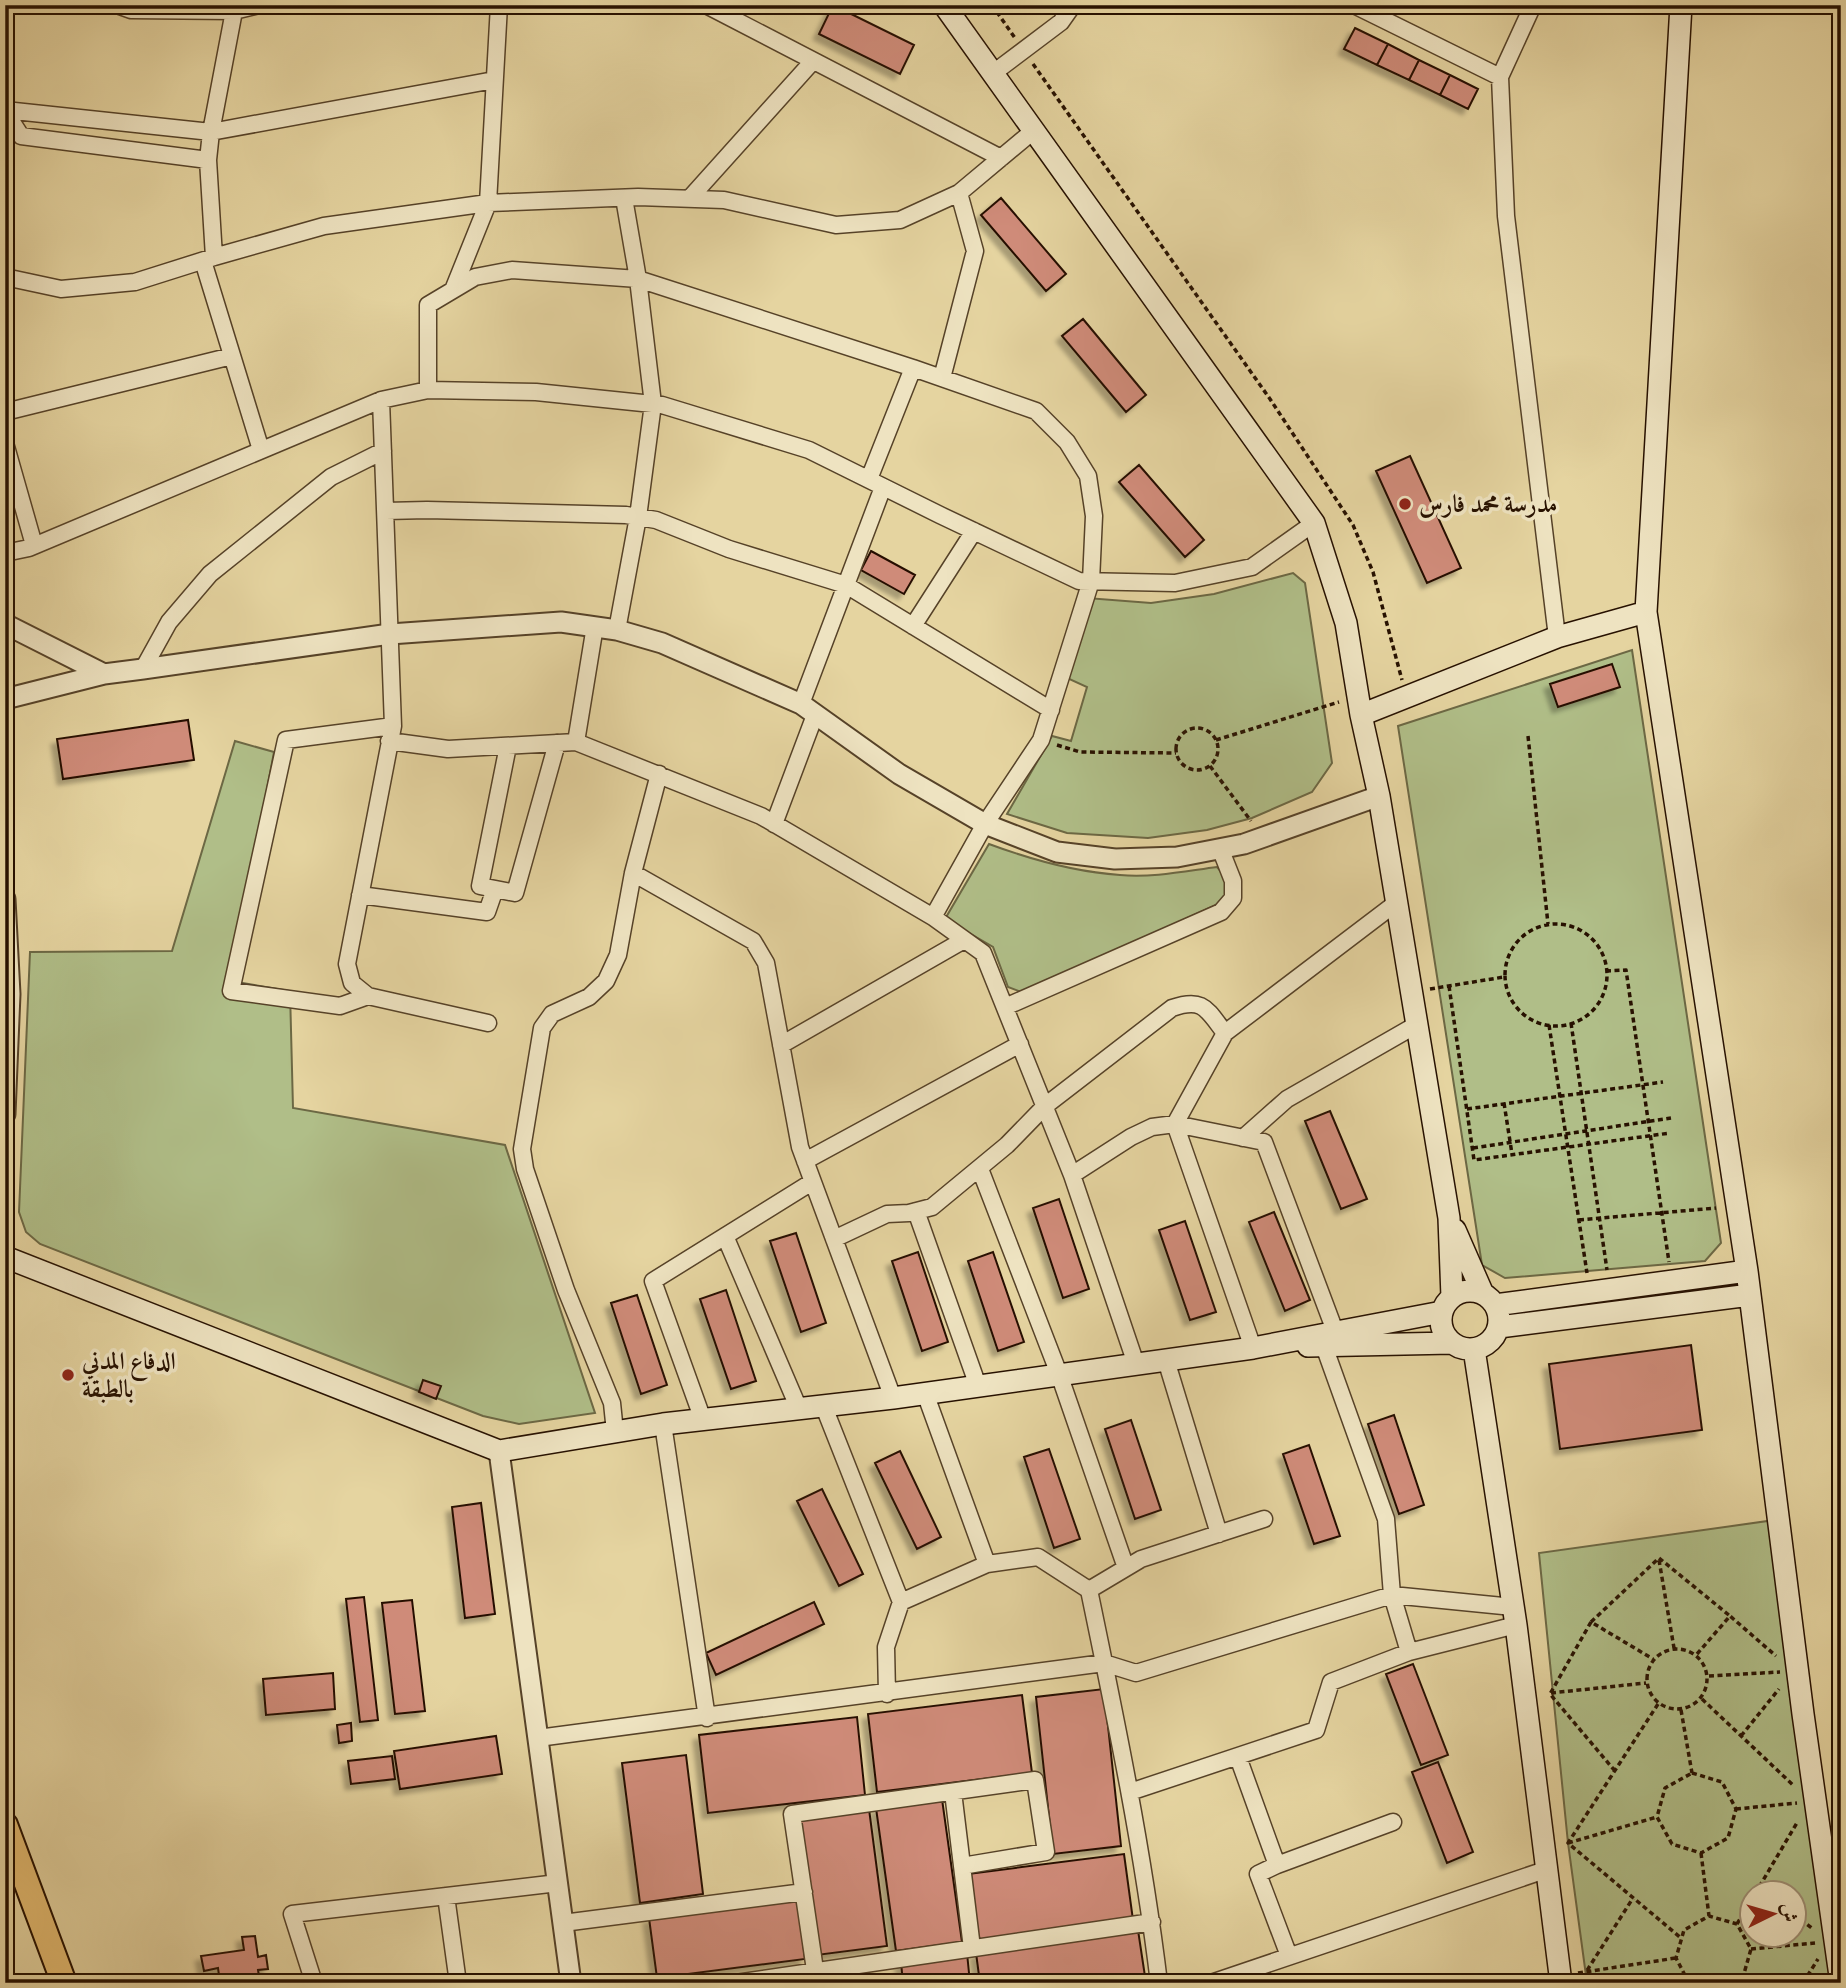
<svg xmlns="http://www.w3.org/2000/svg" width="1846" height="1988" viewBox="0 0 1846 1988" font-family="'Gentium Book Plus',Amiri,serif">
<style>
.green{fill:#b0be88;stroke:#6c6844;stroke-width:2;fill-rule:evenodd}
.building{fill:#cf8b79;stroke:#271100;stroke-width:2;filter:url(#shadow)}
.lines{fill:none;stroke-linecap:round;stroke-linejoin:round}
.minor-casing{stroke:#564228;stroke-width:19}
.tertiary-casing{stroke:#564228;stroke-width:23}
.secondary-casing{stroke:#271100;stroke-width:24}
.primary-casing{stroke:#271100;stroke-width:28}
.path{stroke:#271100;stroke-width:3.5;stroke-dasharray:5 3.5;stroke-linecap:butt}
.minor{stroke:#eee3c1;stroke-width:16}
.tertiary{stroke:#eee3c1;stroke-width:19}
.secondary{stroke:#eee3c1;stroke-width:21}
.primary{stroke:#e2ba70;stroke-width:24}
.poi-dot{fill:#8f2418;stroke:#eee3c1;stroke-width:2.5}
.labels{text-anchor:middle;stroke-width:7;stroke-linejoin:round;paint-order:stroke}
.poi-label{font-size:24px;font-weight:bold;fill:#271100;stroke:#eee3c1;text-anchor:start}
</style>
<defs>
<filter id="shadow"><feDropShadow dx="-5.5" dy="5.5" stdDeviation="2" flood-color="#0004"/></filter>
</defs>
<rect width="100%" height="100%" fill="#e5d4a0"/>
<filter id="stains"><feTurbulence type="fractalNoise" baseFrequency=".00286" numOctaves="4"/><feColorMatrix values="0 0 0 0 .2 0 0 0 0 .09 0 0 0 0 .02 0 0 0 .5 -.17"/></filter>
<radialGradient id="worn" r=".72"><stop offset=".6" stop-color="#630" stop-opacity="0"/><stop offset="1" stop-color="#630" stop-opacity=".3"/></radialGradient>
<path class="green" d="M1293,573L1305,583L1332,763L1312,792L1252,818L1207,830L1148,838L1067,833L1007,814L1052,736L1071,741L1087,687L1067,678L1087,598L1151,603L1214,594Z
M1632,650L1721,1243L1705,1261L1505,1278L1482,1265L1398,726Z
M235,741L274,752L231,981L290,991L293,1108L505,1145L595,1413L519,1424L483,1416L40,1244L26,1232L19,1212L30,952L172,951Z
M989,844C1032,860 1075,872 1120,875C1152,878 1186,871 1217,867L1233,885L1229,899L1024,993L1008,987L993,947L945,919Z
M1775,1520L1833,1983H1587L1568,1843L1539,1553ZM1752,1894H1794V1936H1752Z"/>
<path class="building" d="M833,5L914,45L900,74L819,34Z
M1355,28L1388,44L1377,65L1344,49Z
M1388,44L1419,60L1409,80L1377,65Z
M1419,60L1450,75L1440,95L1409,80Z
M1450,75L1478,89L1468,109L1440,95Z
M1001,198L1066,274L1046,291L981,215Z
M1083,319L1146,395L1126,412L1062,336Z
M1410,456L1461,568L1427,583L1376,471Z
M1139,465L1204,540L1185,557L1119,482Z
M871,551L915,575L904,594L861,570Z
M1612,664L1620,687L1558,707L1550,684Z
M188,720L194,760L63,779L57,739Z
M1330,1111L1367,1199L1341,1209L1305,1121Z
M1059,1199L1089,1289L1063,1298L1033,1208Z
M1274,1212L1310,1300L1285,1311L1249,1222Z
M1185,1221L1216,1312L1190,1320L1159,1230Z
M796,1233L826,1323L801,1332L770,1241Z
M918,1252L948,1342L922,1351L892,1261Z
M993,1252L1024,1342L998,1351L968,1261Z
M726,1290L756,1381L731,1389L700,1299Z
M637,1295L667,1385L641,1394L611,1303Z
M1691,1345L1702,1430L1560,1449L1549,1364Z
M423,1380L441,1386L436,1399L419,1392Z
M1394,1415L1424,1505L1399,1514L1368,1424Z
M1131,1420L1161,1510L1135,1519L1105,1429Z
M1309,1445L1340,1536L1314,1544L1283,1454Z
M1049,1449L1080,1539L1054,1548L1024,1457Z
M900,1451L941,1537L917,1549L875,1463Z
M822,1489L863,1574L839,1586L797,1501Z
M481,1503L495,1614L465,1618L452,1507Z
M364,1597L378,1720L360,1722L346,1599Z
M412,1600L425,1711L395,1714L382,1603Z
M814,1602L824,1624L716,1675L706,1653Z
M1413,1664L1448,1755L1421,1765L1386,1674Z
M333,1673L335,1709L266,1715L263,1679Z
M1104,1689L1121,1846L1053,1854L1036,1697Z
M1022,1695L1032,1773L877,1792L868,1714Z
M857,1717L865,1795L708,1813L699,1735Z
M351,1723L352,1741L339,1743L337,1725Z
M496,1736L502,1774L400,1789L394,1751Z
M686,1755L703,1894L640,1903L622,1763Z
M392,1756L395,1779L351,1784L348,1761Z
M1438,1762L1473,1852L1447,1863L1412,1772Z
M942,1799L962,1942L896,1951L876,1808Z
M869,1809L887,1946L817,1955L799,1818Z
M1124,1854L1133,1920L976,1941L968,1874Z
M798,1899L805,1959L657,1978L649,1918Z
M1138,1930L1146,1983H980L976,1953Z
M255,1936L258,1957L266,1955L268,1969L258,1970L260,1983H220L218,1968L204,1971L201,1956L244,1950L242,1937Z
M967,1953L970,1983H903L901,1962Z"/>
<g class="lines">
<defs>
<path id="minor" d="M117,5L131,10L234,11L259,5
M706,5L1001,158
M1354,5L1500,77
M1533,5L1500,77L1506,216L1557,637
M992,74L1061,22L1073,5
M5,110L211,132L494,80
M5,111L21,136L208,160L211,132L234,11L233,5
M208,160L214,257
M624,198L638,279L913,368L869,479
M689,199L813,61
M203,261L261,450
M5,277L61,289L135,282L214,257L324,226L488,203L638,197L724,200L836,225L900,220L959,193L1032,132
M453,290L488,203L499,5
M913,368L1036,411L1067,442L1088,476L1094,516L1091,581L1041,740L985,824L933,917
M942,378L975,251L959,193
M428,390V305L475,277L512,270L638,279L653,404L638,517L617,630
M381,400L393,726L347,964L352,983L368,996L488,1023
M5,412L232,356
M5,443L34,545
M386,511L427,510L626,515L656,520L729,549L846,585L1051,710
M5,553L29,548L381,400L428,390L536,392L662,405L809,450L940,515L1079,581L1175,583L1252,567L1314,523
M913,626L974,531
M143,669L169,622L210,574L331,477L383,451
M801,704L883,487
M389,741L448,749L576,742L761,816L933,917L983,953L1072,1175L1136,1364
M576,742L595,626
M508,746L480,886L515,893L557,743
M774,824L815,715
M633,873L753,941L766,963L800,1147L893,1398
M360,895L487,912L495,889
M368,996L340,1006L231,991L286,740L393,726
M1005,1007L1221,912L1233,898V881L1220,848
M781,1045L964,940
M1243,1138L1287,1099L1416,1025
M805,1161L1020,1044
M980,1169L1059,1374L1126,1568
M1072,1175L1131,1137L1152,1127L1175,1124L1264,1142L1335,1331
M916,1211L978,1386
M725,1236L799,1409
M834,1239L887,1214L909,1213L932,1207L1007,1145L1045,1106L1172,1008C1204,997 1207,1010 1225,1033
M1324,1346L1386,1519L1392,1595L1513,1607
M1253,1348L1175,1124L1225,1033L1396,903
M1166,1360L1219,1534
M925,1393L987,1564
M824,1407L901,1602
M703,1420L653,1281L812,1182
M663,1424L707,1718
M615,1432L612,1403L566,1290L525,1169L522,1149L542,1028L552,1014L589,997L606,981L618,955L633,873L659,774
M887,1694L886,1647L901,1602L987,1564L1038,1557L1089,1590
M538,1738L1104,1663L1136,1673L1392,1595L1409,1652
M1238,1757L1277,1865L1258,1874L1289,1956
M953,1792L972,1948
M1130,1792L1316,1730L1331,1682L1409,1652L1516,1625
M1277,1865L1393,1822
M446,1896L458,1983
M563,1923L804,1892
M815,1970L792,1814L1035,1780L1046,1852L962,1866
M314,1983L292,1914L558,1883
M736,1983L1152,1922
M1159,1983C1143,1850 1116,1720 1089,1590L1141,1559L1264,1519
M1211,1983L1548,1869"/>
<path id="tertiary" d="M5,624L104,674
M5,699L104,674L143,669L390,634L561,622L617,630L662,643L801,704L899,774L985,824L1057,852L1115,859L1177,857L1244,844L1379,796
M5,899L10,994L5,1114
M499,1451L571,1983"/>
<path id="secondary" d="M944,5L1314,523L1346,623L1361,715L1379,796L1449,1218L1452,1297
M1681,5L1646,612L1747,1271L1803,1714L1841,1983
M1361,715L1557,637L1646,612
M1455,1230L1483,1294
M5,1257L499,1451L663,1424L893,1398L1253,1348L1442,1312
M1441 1320a29 29 0 1 1 58 0a29 29 0 1 1-58 0Z
M1495,1305L1747,1271
M1499,1327L1750,1295
M1308,1346L1452,1343
M1474,1349L1516,1625L1561,1983"/>
<path id="primary" d="M5,1825L64,1983"/>
</defs>
<use href="#minor" class="minor-casing"/>
<use href="#tertiary" class="tertiary-casing"/>
<use href="#secondary" class="secondary-casing"/>
<use href="#primary" class="primary-casing"/>
<path class="path" d="M992,5L1015,38
M1033,64L1270,399L1353,525L1373,572L1402,680
M1176 749a21 21 0 1 1 42 0a21 21 0 1 1-42 0Z
M1528,736L1548,924
M1216,740L1339,702
M1057,745L1080,752L1176,753
M1210,766L1251,821
M1505 975a51 51 0 1 1 102 0a51 51 0 1 1-102 0Z
M1606,971L1626,970L1669,1262
M1449,986L1474,1160L1670,1133
M1430,989L1504,977
M1571,1023L1607,1270
M1549,1025L1587,1273
M1504,1103L1512,1154
M1467,1109L1663,1082
M1473,1148L1671,1118
M1579,1220L1716,1208
M1659,1560L1674,1648
M1591,1622L1659,1558L1730,1616
M1647 1679a30 30 0 1 1 60 0a30 30 0 1 1-60 0Z
M1697,1654L1730,1616L1776,1656
M1709,1676L1780,1672
M1551,1693L1646,1683
M1702,1699L1793,1785
M1658,1704L1568,1843L1681,1938
M1681,1710L1692,1773
M1741,1736L1779,1689
M1615,1771L1550,1694L1591,1622L1653,1659
M1692,1773L1722,1782L1736,1809L1728,1838L1701,1853L1672,1844L1657,1817L1665,1788Z
M1736,1809L1797,1803
M1568,1843L1657,1817
M1701,1853L1709,1916
M1759,1886L1768,1894
M1755,1894L1798,1821
M1794,1914L1813,1929
M1737,1924L1752,1899
M1751,1949L1815,1943
M1578,1973L1676,1958
M1596,1983L1586,1972L1633,1898
M1689,1983L1676,1958L1684,1930L1709,1916L1737,1924L1751,1949L1743,1977L1733,1983
M1803,1983L1818,1959"/>
<use href="#minor" class="minor"/>
<use href="#tertiary" class="tertiary"/>
<use href="#secondary" class="secondary"/>
<use href="#primary" class="primary"/>
</g>
<g class="poi-dot">
<circle cx="1405" cy="504" r="7"/>
<circle cx="68" cy="1375" r="7"/>
</g>
<g class="labels">
<g class="poi-label">
<text x="1419" y="512">مدرسة محمد فارس</text>
<text x="82" y="1369">الدفاع المدني<tspan x="82" dy="28">بالطبقة</tspan></text>
</g>
</g>
<rect width="1846" height="1988" fill="none" stroke="#e5d4a0" stroke-width="28"/>
<rect x="7" y="7" width="1832" height="1974" fill="none" stroke="#271100" stroke-width="3.5"/>
<rect x="14" y="14" width="1818" height="1960" fill="none" stroke="#271100" stroke-width="2"/>
<g transform="translate(1773 1914) rotate(85)"><circle r="33" fill="#eee3c1" stroke="#9e8f74" stroke-width="2"/>
<path d="M0-5L12 26L0 18L-12 26Z" fill="#8f2418"/>
<text y="-10" font-size="19" font-weight="bold" text-anchor="middle" fill="#271100">ش</text>
</g>
<rect width="100%" height="100%" filter="url(#stains)"/>
<rect width="100%" height="100%" fill="url(#worn)"/>
</svg>
